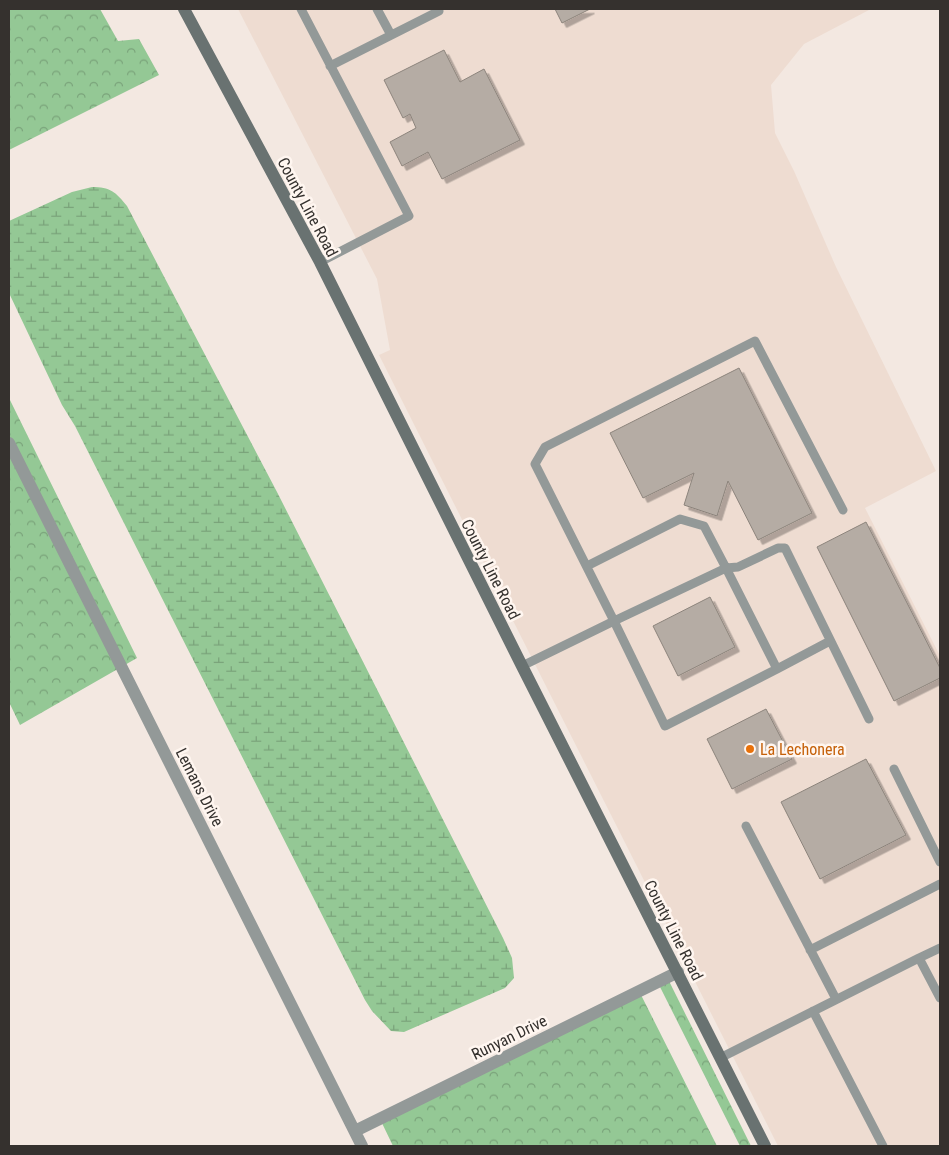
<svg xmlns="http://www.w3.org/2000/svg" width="949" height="1155" viewBox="0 0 949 1155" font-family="'Roboto Condensed',sans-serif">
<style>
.built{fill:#eedcd1}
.forest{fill:url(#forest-crowns)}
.wetland{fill:url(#wetland-marsh)}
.building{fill:#b5aca4;stroke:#8c847c;filter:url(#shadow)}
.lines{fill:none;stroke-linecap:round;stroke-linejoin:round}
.lane{stroke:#939998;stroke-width:9}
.street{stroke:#939998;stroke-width:12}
.secondary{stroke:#697271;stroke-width:12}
.food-dot{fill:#e8710a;stroke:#fff6f0;stroke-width:2}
.labels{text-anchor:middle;stroke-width:5;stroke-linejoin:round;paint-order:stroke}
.street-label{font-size:16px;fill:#35312e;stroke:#fff6f0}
.food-label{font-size:16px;fill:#c56008;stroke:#fff6f0;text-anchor:start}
</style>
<defs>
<pattern id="forest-crowns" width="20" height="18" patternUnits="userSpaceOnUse" patternTransform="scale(1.25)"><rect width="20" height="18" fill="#94c895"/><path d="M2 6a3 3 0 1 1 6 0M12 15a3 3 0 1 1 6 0" fill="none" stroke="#7aa37a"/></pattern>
<pattern id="wetland-marsh" width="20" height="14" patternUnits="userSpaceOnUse" patternTransform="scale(1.25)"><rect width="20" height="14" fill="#94c895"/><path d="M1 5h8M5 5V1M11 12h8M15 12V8" fill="none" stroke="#7aa37a"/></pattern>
<filter id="shadow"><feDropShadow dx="4.5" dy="4.5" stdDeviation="0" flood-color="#0004"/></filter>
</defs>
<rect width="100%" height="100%" fill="#f3e8e1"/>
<path class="built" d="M238,9H868L869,10L804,44L771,85L775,133L794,171L836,267L936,471L865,508L940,656V1146H778L379,355L390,350L377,279Z"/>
<path class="forest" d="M9,9H100L118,41L139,39L159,75L9,150Z
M9,398L137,658L20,725L9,702Z
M665,973L751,1146H740L655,977Z
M637,987L717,1146H393L381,1121Z"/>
<path class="wetland" d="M92,187C110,187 116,192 127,206L277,492L503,938L512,958L514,978L505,988L404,1032L391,1031L372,1011L365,1000L75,426L62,405L9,293V221L72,192Z"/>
<path class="building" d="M555,9H590L562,23Z
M444,50L460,82L484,69L520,140L442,179L428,152L402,166L390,142L416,128L410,114L403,118L384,80Z
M739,368L812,513L758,540L728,481L717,516L684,505L694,473L643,498L610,433Z
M866,522L940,668V678L894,701L817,547Z
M710,597L735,647L678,676L653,626Z
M766,709L792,759L732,789L707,739Z
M866,759L906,835L820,879L781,802Z"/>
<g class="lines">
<path class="lane" d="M301,9L409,216L320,262
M377,9L391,35
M330,66L439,11L438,9
M587,566L680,519L704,526L726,568L614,621L665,726L777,669L726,568L738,567L778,548H785L869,719
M522,666L614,621L535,464L545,447L755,341L843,510
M777,669L830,641
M894,769L940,862
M746,826L836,999
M810,950L940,884
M919,958L940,948
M813,1011L883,1146
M720,1058L919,958L940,998"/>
<path class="street" d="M9,443L362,1146
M355,1131L678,972"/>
<path class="secondary" d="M184,9L320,262L522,666L765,1146"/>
</g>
<circle class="food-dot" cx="750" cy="749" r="5"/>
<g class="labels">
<g class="street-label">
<text transform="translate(308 207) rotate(62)" y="6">County Line Road</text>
<text transform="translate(491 569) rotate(63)" y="6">County Line Road</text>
<text transform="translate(200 787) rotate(63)" y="6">Lemans Drive</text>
<text transform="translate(674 930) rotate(63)" y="6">County Line Road</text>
<text transform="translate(509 1037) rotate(-26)" y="6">Runyan Drive</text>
</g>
<g class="food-label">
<text x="760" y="755">La Lechonera</text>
</g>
</g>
<rect width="949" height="1155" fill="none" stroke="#35312e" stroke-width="20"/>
</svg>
